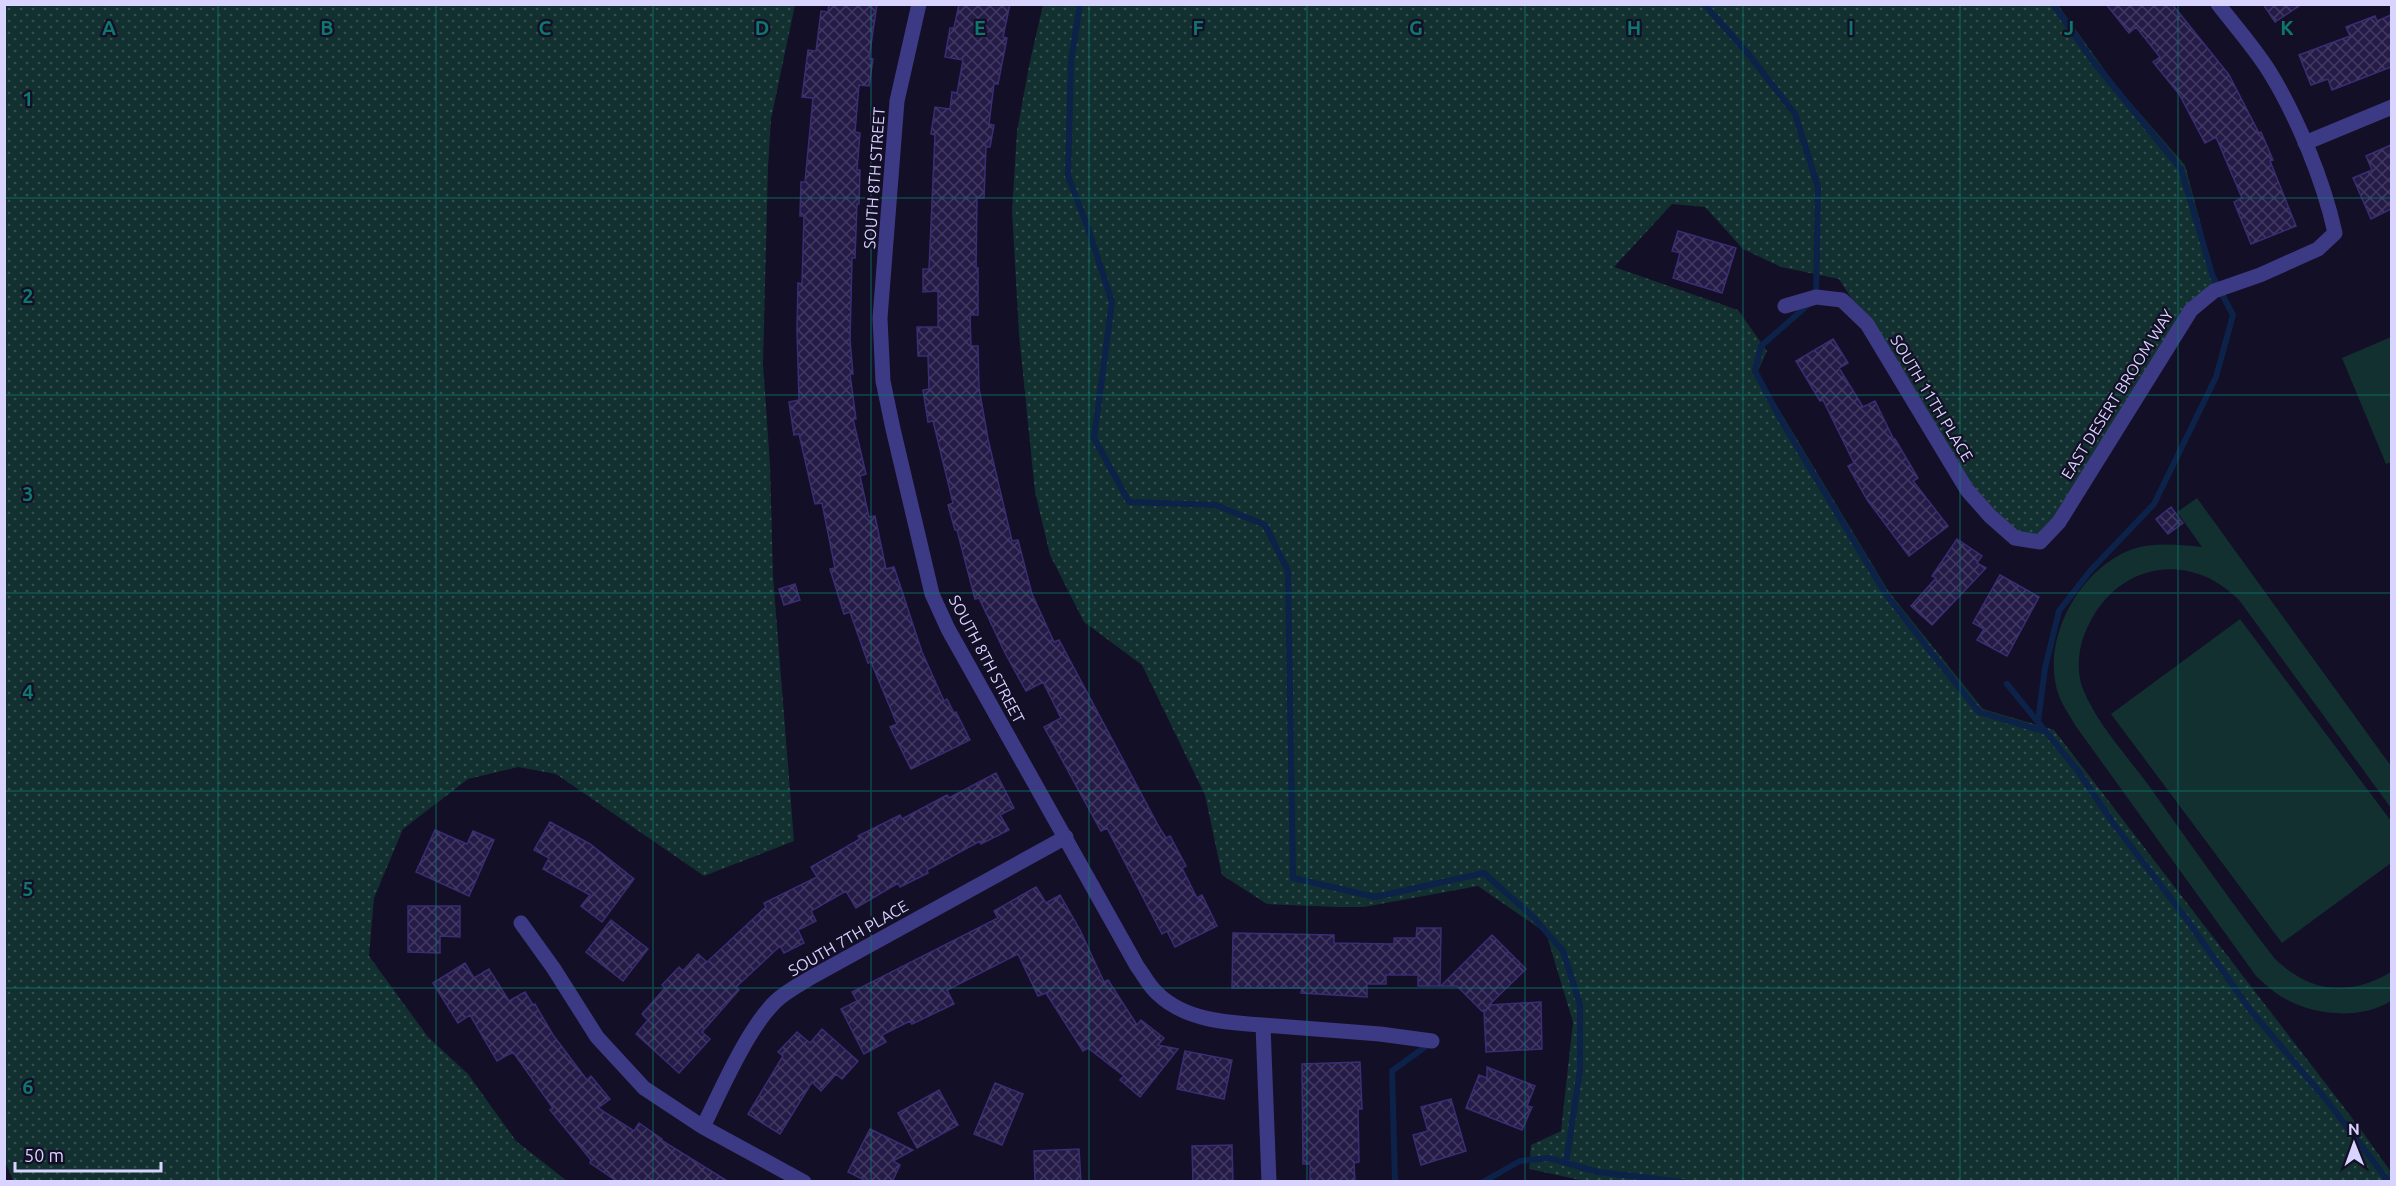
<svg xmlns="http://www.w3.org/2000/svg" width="2396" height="1186" viewBox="0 0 2396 1186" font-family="Ubuntu,sans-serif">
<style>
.grass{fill:url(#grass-dots)}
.pitch{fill:#12302f}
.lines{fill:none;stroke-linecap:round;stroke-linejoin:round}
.stream{stroke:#0c2248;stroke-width:6}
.building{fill:url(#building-cross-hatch);stroke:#3b2d73;stroke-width:1.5}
.minor{stroke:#3d3a85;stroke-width:15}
.grid{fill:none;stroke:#0f766e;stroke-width:1.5;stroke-opacity:0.55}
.labels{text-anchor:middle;stroke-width:4.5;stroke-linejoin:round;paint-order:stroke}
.street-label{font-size:16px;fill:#d9d4ff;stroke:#130f26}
.grid-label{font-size:20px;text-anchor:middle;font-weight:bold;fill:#0f766e;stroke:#130f26;stroke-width:4.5;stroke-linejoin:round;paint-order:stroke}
</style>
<defs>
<pattern id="grass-dots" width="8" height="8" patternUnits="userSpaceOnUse" patternTransform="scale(1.5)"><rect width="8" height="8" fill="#12302f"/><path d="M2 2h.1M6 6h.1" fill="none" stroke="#344d4e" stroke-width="1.8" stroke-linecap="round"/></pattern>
<pattern id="building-cross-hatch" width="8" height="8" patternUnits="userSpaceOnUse" patternTransform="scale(1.5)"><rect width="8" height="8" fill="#241b47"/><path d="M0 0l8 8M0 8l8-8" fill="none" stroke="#433b63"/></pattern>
</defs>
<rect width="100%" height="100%" fill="#130f26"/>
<path class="grass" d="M4,5H795L771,119L768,167L763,364L770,464L773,576L794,841L704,876L556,774L518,767L468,779L403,829L374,898L369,956L428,1037L468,1074L516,1141L567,1181L14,1182L5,1162Z
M1043,5H2058L2116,86L2185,165L2211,263L2214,291L2191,310L2040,542L1990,516L1839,279L1781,267L1743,249L1705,207L1672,204L1614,267L1738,310L1767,351L1757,373L1889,592L1983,709L2054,730L2359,1127L2391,1172V1181L1590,1182L1529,1169L1531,1145L1561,1131L1573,1022L1546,933L1478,886L1364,907H1337L1267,904L1222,875L1205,795L1142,665L1084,622L1050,555L1035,492L1019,334L1012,211L1017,131L1030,61Z"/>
<path class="pitch" d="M2391,337L2392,462L2386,464L2342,358Z
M2197,498L2391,766V808L2239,600C2190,551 2120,562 2089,624C2079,643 2075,669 2083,689C2096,722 2126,755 2147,783C2189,842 2231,902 2275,959C2311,993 2349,997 2391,972V1001C2360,1020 2313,1016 2282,997C2273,992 2264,983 2256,976L2075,725C2070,716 2063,706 2059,696C2039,642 2079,568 2133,549C2155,542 2179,545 2202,547L2177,512Z
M2240,619L2391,821V863L2282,943L2111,714Z"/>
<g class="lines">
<path class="stream" d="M1080,4L1071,61L1068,176L1088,228L1112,302L1094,438L1129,502L1216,505L1265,525L1288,571L1293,878L1375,897L1484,873L1533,917L1563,951L1580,1005V1070L1566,1163
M1704,4L1750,56L1795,114L1818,187L1816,297
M1809,304L1761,346L1755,371L1781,420L1885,593L1937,660L1979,712L2046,732
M2007,684L2078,771L2113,823L2185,917L2251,1011L2328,1102L2389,1182
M2038,722L2045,668L2059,611L2090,571L2154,504L2216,377L2233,315L2213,277L2181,169L2092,60L2053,4
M1395,1182L1392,1071L1429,1044
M1483,1182L1520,1161L1549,1158L1598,1172L1683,1182"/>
</g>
<path class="building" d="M829,4H877L869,59H873L869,86L859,85L855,132L860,133L857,170H860L859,204H857L855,258H852L850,340L853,374H850L856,419H853L866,474L860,476L869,517L875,516L886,569L894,567L922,652L944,701L947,699L954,713L956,712L970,740L911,769L890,727L897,724L871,662L868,663L850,612L844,614L830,569L835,568L822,503L815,504L799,434L794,435L789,402L799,400L797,330L798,283L802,284L804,216H800L801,182H805L813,98L802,97L808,50L816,51L821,11L828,12Z
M959,4H1010L1003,37L1007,38L998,84H994L989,124L994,125L990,147H986L984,198H977L976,268H978V315H970L971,346H978L979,388L988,439L1012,541L1018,540L1032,594L1054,642L1059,640L1159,827L1166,838L1170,836L1186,866L1182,868L1197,898L1202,895L1217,926L1175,947L1167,931L1162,934L1107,828L1101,831L1044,727L1061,718L1043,682L1026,691L1005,653L979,598L975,599L957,530H955L948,505L953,503L933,421L928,422L923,390L929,389L928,356H918L917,327H938V291L923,292V269H929L935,135L931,134L935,107L950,109L952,92L957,93L963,60L945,57L950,28H954Z
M2106,4H2172L2229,75L2259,133L2261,132L2273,160L2270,161L2296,226L2251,244L2234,202L2242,198L2216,137L2205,143L2179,94L2153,62L2160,57L2136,27L2129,33Z
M2263,4H2302L2275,22Z
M2391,15V67L2332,90L2328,79L2311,85L2299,55L2350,36L2346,27L2375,16L2377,21Z
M2391,145V209L2371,219L2353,178L2372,170L2366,156Z
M1678,231L1736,248L1722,293L1673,278L1680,253L1672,251Z
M1833,339L1848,363L1839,368L1863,407L1875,401L1894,440L1895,439L1918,478L1913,481L1948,526L1909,556L1868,501L1848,466L1854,463L1823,400L1820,401L1796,361Z
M2171,507L2183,523L2168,534L2156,519Z
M1957,539L1982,556L1977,563L1986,568L1932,625L1911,606L1936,578L1932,576Z
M2000,575L2039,597L2007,656L1977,640L1984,629L1973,623Z
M795,584L800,600L784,605L779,589Z
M996,773L1014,808L1000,815L1009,830L981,844L980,841L927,870L928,873L900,887L898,883L856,908L846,891L811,911L816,921L798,930L804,943L784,953L780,946L736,987L739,990L702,1032L710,1039L679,1073L636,1034L648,1020L642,1014L665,988L662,985L679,967L683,971L698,954L707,962L766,907L764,903L817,877L811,867L860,839L858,836L900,815L902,819L947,795L949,798Z
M550,822L590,844L634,879L602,922L581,906L590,895L543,869L549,858L534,850Z
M435,830L467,844L473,831L494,840L469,896L416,872Z
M1036,887L1046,903L1060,895L1080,930L1104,982L1108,980L1137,1025L1141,1020L1164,1038L1158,1045L1178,1049L1140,1097L1120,1080L1124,1076L1088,1048L1083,1051L1046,993L1038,996L1018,954L947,990L954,1004L912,1024L910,1021L882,1035L886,1042L864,1054L841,1009L857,1001L852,992L998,918L994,911Z
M408,906H460V937L440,936V953L408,952Z
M611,920L648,949L623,981L586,952Z
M1417,928H1441L1440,986H1418V975H1386V984H1367V997L1301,993L1302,988H1232L1233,933L1334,935V943L1394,944V938H1416Z
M1492,935L1526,969L1489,1005L1541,1002L1542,1049L1486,1052L1484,1010L1482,1011L1457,986H1441Z
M465,963L474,978L489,969L509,1001L525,992L533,1005L535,1004L553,1035L587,1080L591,1076L610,1099L598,1108L634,1131L639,1123L662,1139L661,1140L729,1182H618L590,1163L591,1160L550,1110L553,1108L513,1052L497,1061L470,1015L458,1023L433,983Z
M822,1029L858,1061L842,1079L836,1074L821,1091L812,1082L780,1134L748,1114L783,1056L778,1052L797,1032L810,1043Z
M1185,1051L1232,1060L1224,1099L1177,1089Z
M1360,1062L1362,1109H1358L1359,1162L1354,1163L1355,1182H1310V1164H1303L1302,1064Z
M1487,1067L1535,1086L1527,1106L1532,1107L1522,1130L1466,1108L1479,1075L1487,1078Z
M995,1083L1023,1094L1002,1145L974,1134Z
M939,1090L958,1125L917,1148L898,1113Z
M1451,1099L1466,1151L1421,1165L1413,1135L1428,1131L1421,1107Z
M870,1129L913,1150L893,1161L900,1165L892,1182H868L848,1172Z
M1232,1145L1233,1182H1193L1192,1146Z
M1079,1149L1081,1182H1035L1034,1151Z"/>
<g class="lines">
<path class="minor" d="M919,4L897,101L880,318L883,381L893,429L932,594L948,629L1137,966C1143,974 1149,986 1157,993C1184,1020 1227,1023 1263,1025L1269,1182
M2305,143L2392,107
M1785,306L1816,297L1842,300L1867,324L1967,490L1990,516L2015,538L2040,542L2059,522L2191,310L2214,291L2260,275L2318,249L2335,233C2324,182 2297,116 2269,71C2254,47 2235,26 2218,4
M521,923L554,969L597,1037L644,1088L703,1127L804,1182
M1263,1025L1380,1034L1432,1041
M703,1127C720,1092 748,1028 775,1002C785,992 799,985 810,978L1066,837"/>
</g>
<path class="grid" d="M218,4V1182M436,4V1182M653,4V1182M871,4V1182M1089,4V1182M1307,4V1182M1525,4V1182M1743,4V1182M1960,4V1182M2178,4V1182M4,198H2392M4,395H2392M4,593H2392M4,791H2392M4,988H2392"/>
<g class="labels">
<g class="street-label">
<text transform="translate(874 178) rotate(-86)" y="6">SOUTH 8TH STREET</text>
<text transform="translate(2117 394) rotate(-58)" y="6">EAST DESERT BROOM WAY</text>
<text transform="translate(1932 398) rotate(59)" y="6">SOUTH 11TH PLACE</text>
<text transform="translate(987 659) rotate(62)" y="6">SOUTH 8TH STREET</text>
<text transform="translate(848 938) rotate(-30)" y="6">SOUTH 7TH PLACE</text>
</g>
</g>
<g class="grid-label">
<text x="109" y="35">A</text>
<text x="327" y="35">B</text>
<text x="545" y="35">C</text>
<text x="762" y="35">D</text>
<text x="980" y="35">E</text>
<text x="1198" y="35">F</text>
<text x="1416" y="35">G</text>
<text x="1634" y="35">H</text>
<text x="1851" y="35">I</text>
<text x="2069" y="35">J</text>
<text x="2287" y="35">K</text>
<text x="28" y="106">1</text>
<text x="28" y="303">2</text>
<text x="28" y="501">3</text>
<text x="28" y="699">4</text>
<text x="28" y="896">5</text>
<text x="28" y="1094">6</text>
</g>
<rect width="2396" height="1186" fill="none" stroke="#d9d4ff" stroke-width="12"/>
<g transform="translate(2354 1144) rotate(359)" stroke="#130f26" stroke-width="4.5" paint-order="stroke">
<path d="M0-4.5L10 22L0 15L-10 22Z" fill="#d9d4ff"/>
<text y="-9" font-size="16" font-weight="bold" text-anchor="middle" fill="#d9d4ff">N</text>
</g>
<path d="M15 1162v9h146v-9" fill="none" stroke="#d9d4ff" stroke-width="3"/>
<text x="24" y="1162" font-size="18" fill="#d9d4ff" stroke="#130f26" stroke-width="4.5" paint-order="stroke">50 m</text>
</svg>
